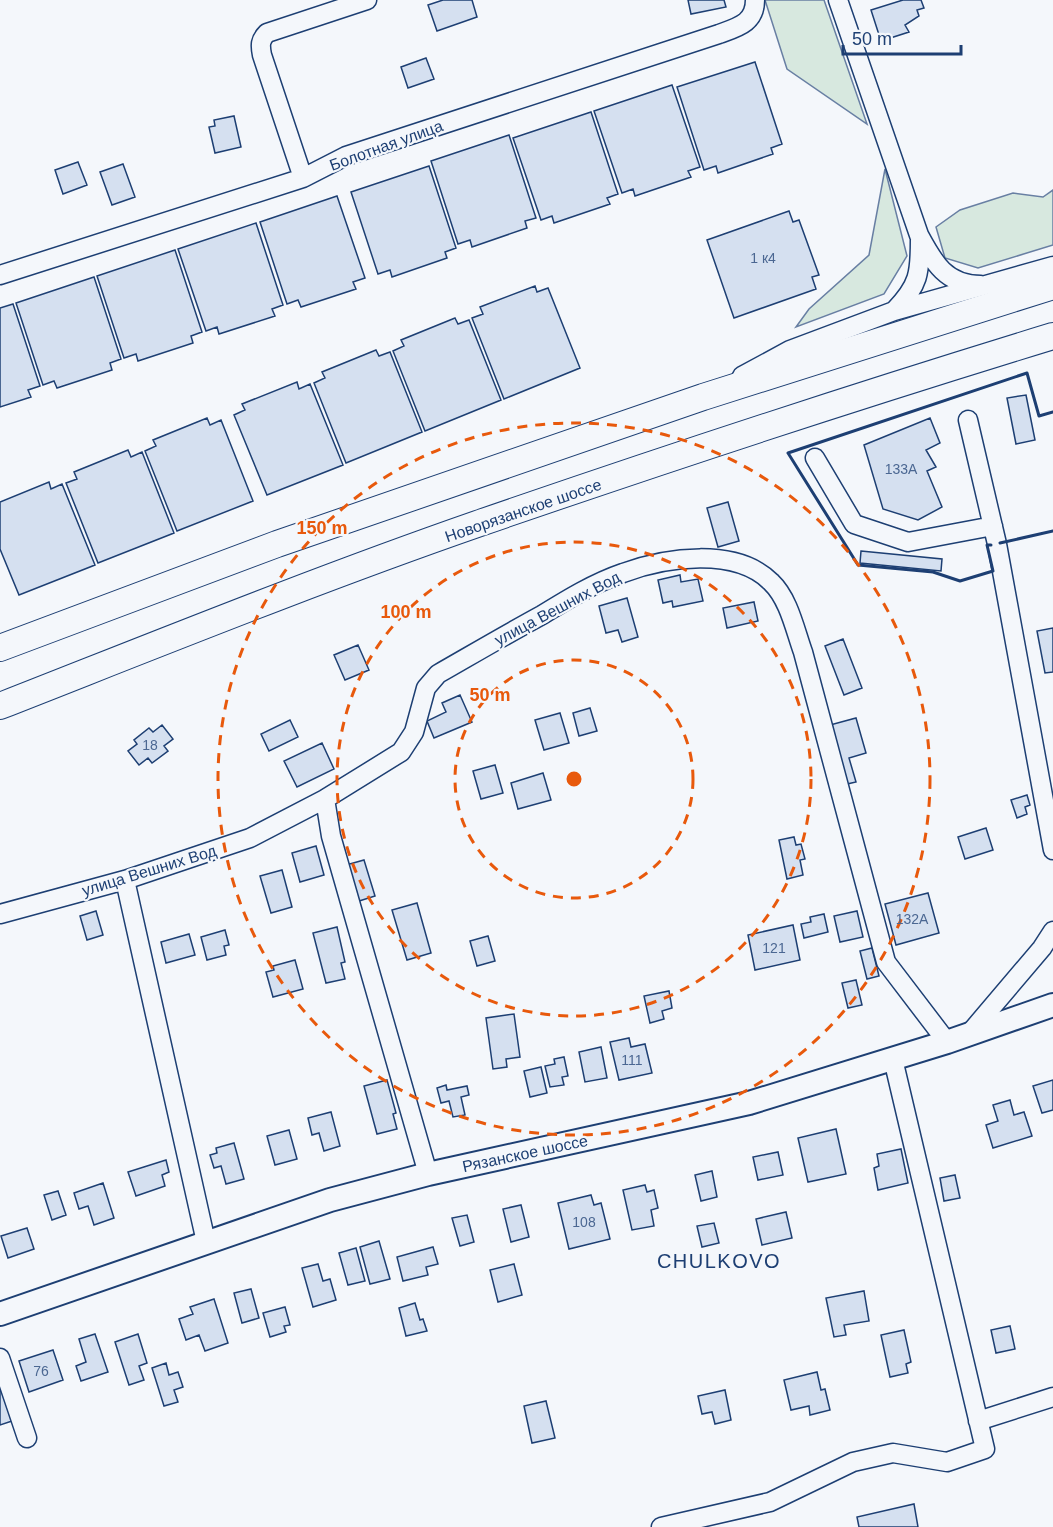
<svg xmlns="http://www.w3.org/2000/svg" width="1053" height="1527" viewBox="0 0 1053 1527" font-family="Arial,sans-serif">
<style>
.green{fill:#d7e8df;stroke:#687fa3;stroke-width:1.5}
.building{fill:#d5e0f0;stroke:#1d3f73;stroke-width:1.5}
.lines{fill:none;stroke-linecap:round;stroke-linejoin:round}
.minor-casing{stroke:#1d3f73;stroke-width:21}
.major-casing{stroke:#1d3f73;stroke-width:26}
.highway-casing{stroke:#1d3f73;stroke-width:28}
.minor{stroke:#f4f7fb;stroke-width:18}
.major{stroke:#f4f7fb;stroke-width:22}
.highway{stroke:#f4f7fb;stroke-width:26}
.wall{stroke:#1d3f73;stroke-width:3}
.ring{fill:none;stroke:#e8590c;stroke-width:3;stroke-dasharray:10 8}
.labels{text-anchor:middle;stroke-width:4.5;stroke-linejoin:round;paint-order:stroke}
.number-label{font-size:14px;fill:#4b6792}
.street-label{font-size:16px;fill:#1d3f73;stroke:#f4f7fb}
.quarter-label{font-size:20px;letter-spacing:1.5px;fill:#1d3f73;stroke:#f4f7fb}
.centre{fill:#e8590c;stroke:#f4f7fb;stroke-width:3}
.ring-label{font-size:18px;text-anchor:middle;font-weight:bold;fill:#e8590c;stroke:#f4f7fb;stroke-width:4.5;stroke-linejoin:round;paint-order:stroke}
</style>
<rect width="100%" height="100%" fill="#f4f7fb"/>
<path class="green" d="M765,0H824L867,124L787,69Z
M885,169L907,256L884,294L796,327L809,309L869,255Z
M1053,190V245L978,268L945,258L936,227L960,210L1013,193L1043,197Z"/>
<path class="building" d="M443,0H472L477,17L437,31L428,5Z
M688,0H724L726,7L691,14Z
M903,0H921L924,8L917,10L919,16L905,25L909,32L881,41L871,10Z
M426,58L434,79L408,88L401,67Z
M755,62L782,144L771,148L773,154L718,173L716,166L704,170L677,87Z
M672,85L700,167L688,171L691,177L635,196L633,189L622,193L594,111Z
M591,112L618,194L607,198L610,204L554,223L552,216L541,220L513,138Z
M234,116L241,147L215,153L209,127L215,126L214,120Z
M509,135L536,218L525,221L527,228L472,247L470,240L458,244L431,161Z
M78,162L87,185L63,194L55,170Z
M123,164L135,197L112,205L100,172Z
M429,166L456,248L445,252L447,258L392,277L390,270L378,274L351,192Z
M337,196L365,278L353,282L356,289L301,307L298,300L287,304L260,222Z
M789,211L793,222L799,220L819,275L812,277L816,289L734,318L707,240Z
M256,223L283,305L272,309L275,316L219,334L217,327L206,331L178,249Z
M175,250L202,332L191,336L193,343L138,361L136,354L124,358L97,276Z
M94,277L121,359L110,363L112,370L57,388L54,381L43,385L16,303Z
M535,286L537,292L548,288L580,368L504,399L472,318L483,314L480,307Z
M13,304L40,386L28,390L31,397L0,407V308Z
M455,318L458,324L469,320L501,400L425,431L393,351L404,346L401,340Z
M376,350L379,356L390,352L422,432L346,463L314,383L325,378L322,372Z
M297,382L299,389L310,384L343,465L267,495L234,415L245,410L242,404Z
M1026,395L1035,440L1016,444L1007,398Z
M207,418L210,425L221,420L253,501L177,531L145,451L156,446L153,440Z
M930,418L940,443L926,450L936,467L927,471L942,507L918,520L883,509L864,445Z
M128,450L131,457L142,452L174,533L98,563L66,483L77,479L74,472Z
M49,482L51,489L62,484L95,565L19,595L0,549V502Z
M728,502L739,541L718,547L707,508Z
M861,551L942,559L941,571L860,563Z
M680,575L681,582L698,579L703,601L673,607L672,601L663,603L658,580Z
M627,598L638,637L622,642L618,630L606,633L599,606Z
M754,602L758,621L727,628L723,608Z
M1053,628V672L1045,673L1037,631Z
M843,639L862,688L844,695L825,646Z
M358,645L369,670L345,680L334,655Z
M460,695L472,722L434,738L427,721L446,712L442,703Z
M590,708L597,731L579,736L573,713Z
M560,713L569,743L544,750L535,720Z
M856,718L866,753L849,758L856,782L847,784L830,725Z
M290,720L298,737L269,751L261,734Z
M162,725L173,739L164,746L168,751L152,763L148,758L139,765L128,751L137,744L134,740L149,728L153,732Z
M322,743L334,769L297,787L284,761Z
M495,765L503,793L481,799L473,771Z
M543,773L551,800L518,809L511,783Z
M1027,795L1030,805L1025,807L1027,814L1017,818L1011,800Z
M986,828L993,850L965,859L958,837Z
M794,837L796,845L801,844L805,859L800,860L803,875L787,879L779,840Z
M316,846L324,875L300,882L292,853Z
M364,860L375,896L356,902L346,865Z
M282,870L292,907L271,913L260,876Z
M928,893L939,933L896,945L885,904Z
M417,903L431,953L407,960L392,910Z
M96,911L103,935L87,940L80,916Z
M857,911L863,937L840,942L834,916Z
M824,914L828,932L804,938L801,924L811,922L810,917Z
M793,925L800,960L755,970L748,935Z
M337,927L345,962L341,963L345,979L326,983L313,933Z
M225,930L229,945L224,946L226,955L207,960L201,937Z
M189,934L195,955L166,963L161,942Z
M488,936L495,961L477,966L470,941Z
M872,948L879,976L867,979L860,951Z
M295,960L303,989L273,997L266,972L274,970L273,966Z
M856,980L862,1005L848,1008L842,983Z
M669,991L672,1008L662,1011L664,1019L650,1023L644,996Z
M514,1014L520,1057L506,1059L507,1067L493,1069L486,1018Z
M629,1038L631,1047L645,1044L652,1073L619,1080L610,1042Z
M601,1047L607,1078L585,1082L579,1052Z
M564,1057L568,1076L562,1077L564,1085L550,1087L545,1066L555,1064L554,1059Z
M541,1067L547,1093L530,1097L524,1071Z
M387,1080L396,1113L393,1114L397,1129L377,1134L364,1086Z
M1053,1080V1110L1042,1113L1033,1086Z
M446,1085L447,1090L467,1086L469,1095L461,1097L465,1115L453,1117L449,1101L441,1103L437,1088Z
M1010,1100L1014,1115L1024,1112L1032,1136L993,1148L986,1125L998,1121L993,1105Z
M331,1112L340,1146L324,1151L319,1133L312,1135L308,1118Z
M836,1129L846,1174L808,1182L798,1138Z
M289,1130L297,1159L275,1165L267,1136Z
M234,1143L244,1179L226,1184L221,1166L214,1168L210,1155L217,1153L216,1148Z
M901,1149L908,1183L878,1190L874,1168L879,1166L877,1154Z
M778,1152L783,1175L758,1180L753,1157Z
M166,1160L169,1172L162,1175L165,1186L136,1196L128,1172Z
M712,1171L717,1197L701,1201L695,1175Z
M955,1175L960,1198L944,1201L940,1178Z
M103,1183L114,1218L94,1225L88,1206L79,1209L74,1193Z
M645,1185L647,1192L654,1190L658,1208L651,1210L654,1226L632,1230L623,1190Z
M58,1191L66,1215L52,1220L44,1195Z
M591,1195L594,1205L601,1203L610,1239L569,1249L558,1203Z
M521,1205L529,1237L511,1242L503,1209Z
M786,1212L792,1238L762,1245L756,1219Z
M467,1215L474,1242L460,1246L452,1218Z
M714,1223L719,1243L702,1247L697,1226Z
M27,1228L34,1249L8,1258L1,1236Z
M379,1241L390,1279L370,1284L360,1247Z
M433,1247L438,1264L426,1267L428,1275L403,1281L397,1257Z
M356,1248L365,1281L348,1285L339,1253Z
M318,1264L323,1281L330,1279L336,1300L313,1307L302,1268Z
M514,1264L522,1295L498,1302L490,1270Z
M251,1289L259,1318L242,1323L234,1293Z
M864,1291L869,1321L844,1325L846,1335L834,1337L826,1298Z
M214,1299L228,1343L205,1351L199,1335L186,1340L179,1319L193,1314L190,1307Z
M415,1303L420,1320L423,1319L427,1331L406,1336L399,1308Z
M285,1307L290,1325L284,1326L286,1332L270,1337L263,1313Z
M1010,1326L1015,1349L996,1353L991,1330Z
M904,1330L911,1362L906,1364L908,1373L890,1377L881,1335Z
M95,1334L108,1372L81,1381L76,1366L86,1362L79,1339Z
M138,1334L147,1363L139,1366L144,1380L129,1385L115,1342Z
M53,1350L63,1380L29,1392L19,1361Z
M166,1363L169,1375L178,1372L183,1387L174,1390L178,1402L164,1406L152,1368Z
M817,1372L821,1390L825,1389L830,1410L810,1415L809,1406L791,1410L784,1380Z
M0,1387L12,1421L0,1425Z
M725,1390L731,1420L715,1424L712,1412L702,1414L698,1396Z
M546,1401L555,1438L532,1443L524,1406Z
M914,1504L918,1527H859L857,1517Z"/>
<g class="lines">
<defs>
<path id="minor" d="M838,0L919,235C934,263 946,285 981,285
M303,178L262,55C260,45 260,40 267,33L367,0
M0,275L303,178L346,156L719,34C738,27 755,23 755,0
M895,310C919,285 920,273 920,240
M742,376L790,350L894,311L1053,266
M968,420L997,544L1053,850
M815,458L854,524L908,542L993,526
M325,799L331,836L428,1174
M125,880L206,1242
M0,914L125,880L250,838L325,799L401,752L414,732L426,688L438,674C473,654 507,634 542,615C568,599 594,583 623,573C666,557 736,547 771,582C789,599 795,630 803,652L886,962L947,1042
M969,1034L1042,948L1053,931
M0,1358L27,1438
M978,1421L1053,1397
M661,1527L770,1502L853,1462L893,1453L947,1462L985,1449L893,1059"/>
<path id="major" d="M0,1314L330,1200L428,1174L749,1103L947,1042L1053,1005"/>
<path id="highway" d="M0,648L277,544L703,397L1053,286
M0,706C158,644 316,580 477,524C668,458 860,395 1053,336"/>
</defs>
<use href="#minor" class="minor-casing"/>
<use href="#major" class="major-casing"/>
<use href="#highway" class="highway-casing"/>
<use href="#minor" class="minor"/>
<use href="#major" class="major"/>
<use href="#highway" class="highway"/>
<path class="wall" d="M1000,543L1053,531
M991,545H987L993,571L960,581L933,572L858,565L788,453L1027,373L1039,416L1053,412"/>
</g>
<g class="ring">
<circle cx="574" cy="779" r="119"/>
<circle cx="574" cy="779" r="237"/>
<circle cx="574" cy="779" r="356"/>
</g>
<g class="labels">
<g class="number-label">
<text x="763" y="263">1 к4</text>
<text x="901" y="474">133А</text>
<text x="150" y="750">18</text>
<text x="912" y="924">132А</text>
<text x="774" y="953">121</text>
<text x="632" y="1065">111</text>
<text x="584" y="1227">108</text>
<text x="41" y="1376">76</text>
</g>
<g class="street-label">
<text transform="translate(386 145) rotate(-20)" y="6">Болотная улица</text>
<text transform="translate(523 510) rotate(-19)" y="6">Новорязанское шоссе</text>
<text transform="translate(557 608) rotate(-28)" y="6">улица Вешних Вод</text>
<text transform="translate(149 870) rotate(-17)" y="6">улица Вешних Вод</text>
<text transform="translate(525 1153) rotate(-12)" y="6">Рязанское шоссе</text>
</g>
<g class="quarter-label">
<text x="719" y="1268">CHULKOVO</text>
</g>
</g>
<circle cx="574" cy="779" r="9" class="centre"/>
<g class="ring-label">
<text x="322" y="534">150 m</text>
<text x="406" y="618">100 m</text>
<text x="490" y="701">50 m</text>
</g>
<path d="M843 45v9h118v-9" fill="none" stroke="#1d3f73" stroke-width="3"/>
<text x="852" y="45" font-size="18" fill="#1d3f73" stroke="#f4f7fb" stroke-width="4.5" paint-order="stroke">50 m</text>
</svg>
